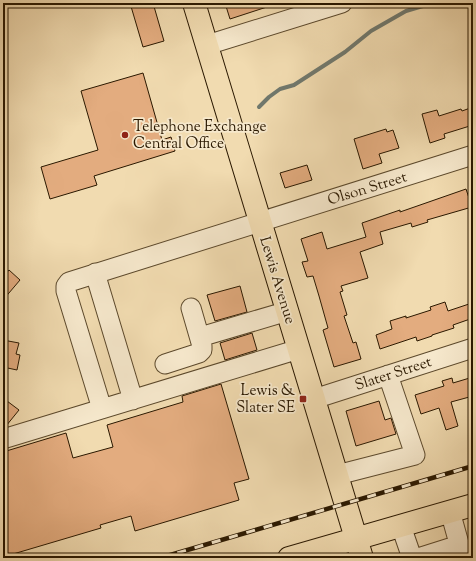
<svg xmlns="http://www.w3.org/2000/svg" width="476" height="561" viewBox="0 0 476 561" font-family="'Sorts Mill Goudy',serif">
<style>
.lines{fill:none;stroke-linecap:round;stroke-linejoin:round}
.stream{stroke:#70786d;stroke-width:4}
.building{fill:#e3ac7f;stroke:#2a1800}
.minor-casing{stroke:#5c492c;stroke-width:21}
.major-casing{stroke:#2a1800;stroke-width:24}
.minor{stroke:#f6e8cc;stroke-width:19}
.major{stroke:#f1dbb0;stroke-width:22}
.rail-casing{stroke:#2a1800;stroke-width:4.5}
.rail{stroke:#f6e8cc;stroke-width:3;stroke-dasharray:9;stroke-linecap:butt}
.poi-dot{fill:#8f2418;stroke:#f6e8cc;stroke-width:1.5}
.labels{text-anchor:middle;stroke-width:3.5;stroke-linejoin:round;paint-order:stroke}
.poi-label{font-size:15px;fill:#2a1800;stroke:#f6e8cc;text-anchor:start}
.street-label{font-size:15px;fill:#2a1800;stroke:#f6e8cc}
</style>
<rect width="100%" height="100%" fill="#f1dbb0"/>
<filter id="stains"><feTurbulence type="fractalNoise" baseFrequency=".005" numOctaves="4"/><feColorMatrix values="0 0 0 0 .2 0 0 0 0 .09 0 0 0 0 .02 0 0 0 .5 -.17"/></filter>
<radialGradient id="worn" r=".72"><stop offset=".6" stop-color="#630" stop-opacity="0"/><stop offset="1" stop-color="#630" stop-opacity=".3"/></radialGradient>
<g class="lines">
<path class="stream" d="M259,107L269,97L280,89L294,85L345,52L371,31L406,11L433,3"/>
</g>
<path class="building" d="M130,3H153L164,41L143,47Z
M225,3H273V5L230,19Z
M143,73L162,140L171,137L175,151L94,176L97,185L50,199L41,167L98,150L81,91Z
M473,107V125L444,134L445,138L430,143L422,114L437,110L439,116L461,109L462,111Z
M386,129L387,132L393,130L399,148L379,154L382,163L363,169L354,139Z
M307,165L312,180L285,188L280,173Z
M466,189L472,207L427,220L428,222L412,227L411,223L380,232L383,244L360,252L368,278L341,286L343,291L340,292L347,315L344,316L353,343L356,342L361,359L334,367L323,330L328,328L319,296L313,276L307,277L302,262L308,261L301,239L322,232L327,249L366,237L362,223L400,210V212Z
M9,270L20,280L3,300V277Z
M240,286L247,312L215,321L207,295Z
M445,302L448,311L469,304L473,318L453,325L454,328L432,335V336L417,341L416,337L380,349L376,335L392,329L390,321L406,316V318L431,310L430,307Z
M252,333L257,350L225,360L220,343Z
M3,340L19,343L16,354L20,355L17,370L3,367Z
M473,377V396L451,402L458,426L446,430L439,408L421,414L415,395L444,386L442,381L452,378L453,383Z
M221,384L249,479L234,483L239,500L135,531L131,516L100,525L101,528L3,557V452L66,433L73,458L113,447L107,425L183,402L182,396Z
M3,398L19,410L6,426L3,428Z
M379,401L385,420L391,418L396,434L356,446L346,411Z"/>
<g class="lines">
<defs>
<path id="minor" d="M207,45L342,3
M95,273L133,400
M200,337L288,311
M165,364L199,353L202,350V346L191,308
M314,399L473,348
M102,409L66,291V286L69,282L473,155
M3,439L299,349
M337,475L415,455L388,375
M450,511L463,558
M401,526L412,558
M418,558L459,545"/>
<path id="major" d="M194,3L362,558
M289,558L473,505"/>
</defs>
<use href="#minor" class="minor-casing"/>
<use href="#major" class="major-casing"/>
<use href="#minor" class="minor"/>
<use href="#major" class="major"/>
<defs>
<path id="rail" d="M160,558L473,466"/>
</defs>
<use href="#rail" class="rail-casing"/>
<use href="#rail" class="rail"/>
</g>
<g class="poi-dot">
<circle cx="125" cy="135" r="4"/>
<rect x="299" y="395" width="8" height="8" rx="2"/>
</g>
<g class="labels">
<g class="poi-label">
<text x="133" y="131">Telephone Exchange<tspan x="133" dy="17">Central Office</tspan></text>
<text x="295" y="395" text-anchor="end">Lewis &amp;<tspan x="295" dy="17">Slater SE</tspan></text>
</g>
<g class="street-label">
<text transform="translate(367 188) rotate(-17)" y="5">Olson Street</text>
<text transform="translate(278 280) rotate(73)" y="5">Lewis Avenue</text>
<text transform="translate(393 373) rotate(-18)" y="5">Slater Street</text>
</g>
</g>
<rect width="476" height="561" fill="none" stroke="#f1dbb0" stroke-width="16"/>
<rect x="4" y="4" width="468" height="553" fill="none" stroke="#2a1800" stroke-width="2"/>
<rect x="8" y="8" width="460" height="545" fill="none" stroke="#2a1800"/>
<rect width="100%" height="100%" filter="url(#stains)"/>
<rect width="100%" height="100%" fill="url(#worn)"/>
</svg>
